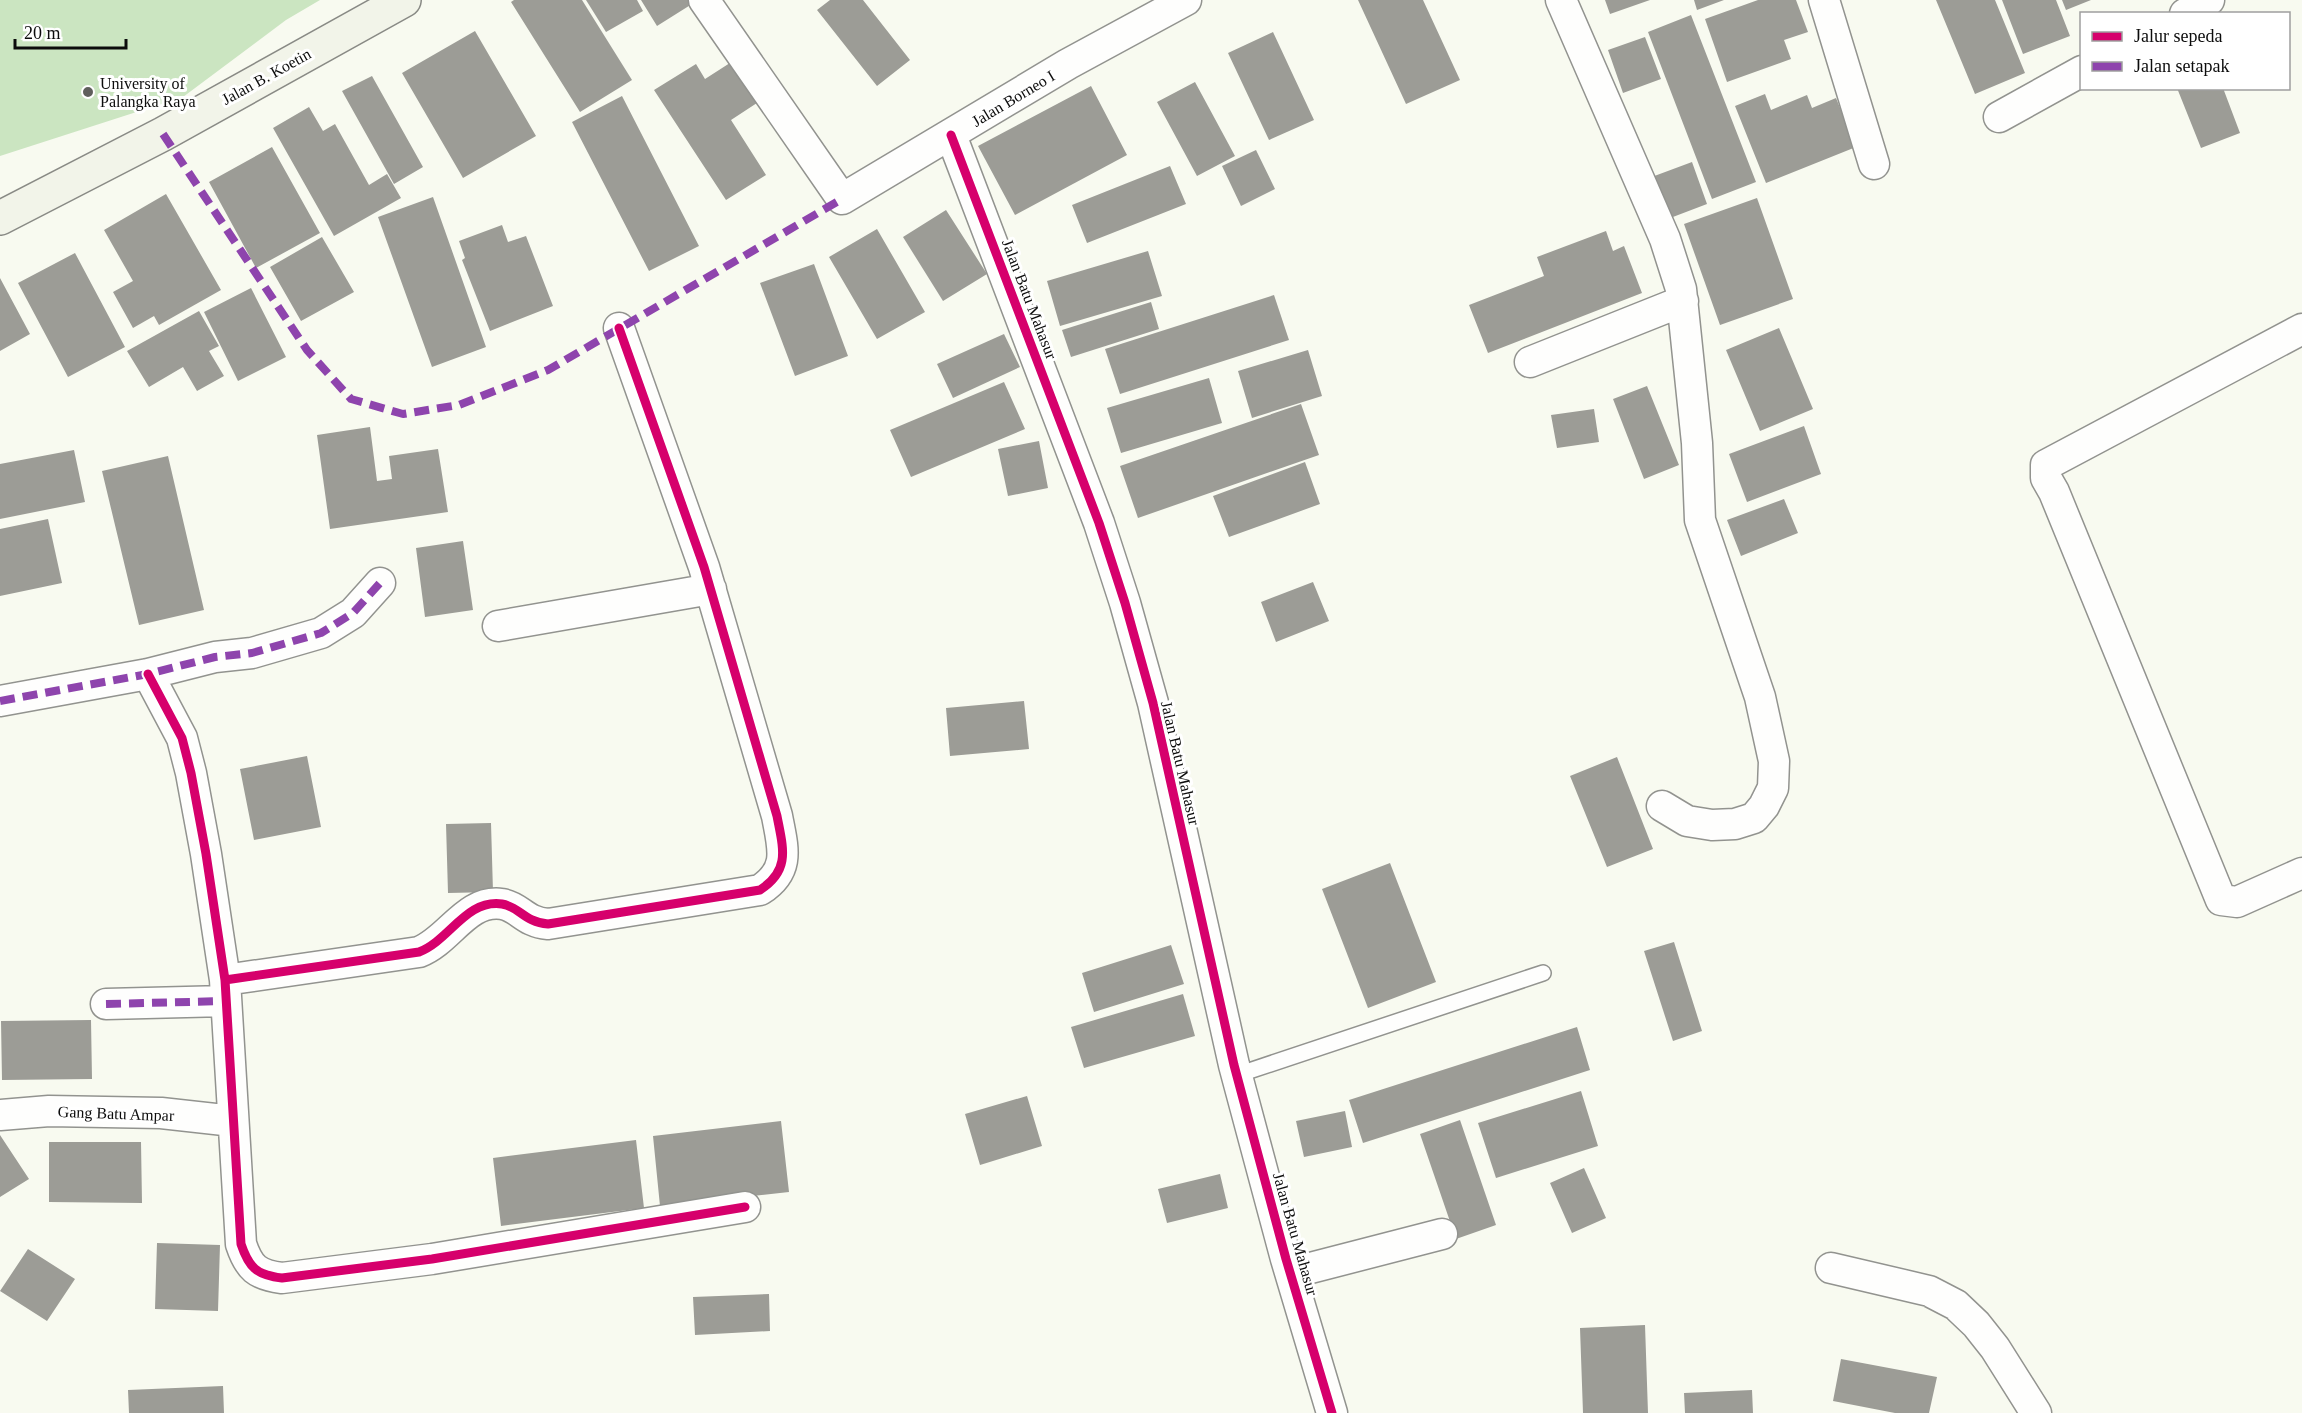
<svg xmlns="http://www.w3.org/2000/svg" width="2302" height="1413" viewBox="0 0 2302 1413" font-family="Georgia,serif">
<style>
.forest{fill:#cbe5c1}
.building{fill:#9c9c96}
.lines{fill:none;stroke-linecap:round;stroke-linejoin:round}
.lane-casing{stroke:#92938f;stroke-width:18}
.street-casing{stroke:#92938f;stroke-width:33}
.secondary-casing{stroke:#898a85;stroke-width:36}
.lane{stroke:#fefefd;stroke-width:15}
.street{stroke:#fefefd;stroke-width:30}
.secondary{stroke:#f2f4e9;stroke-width:33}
.quiet{stroke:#8e44ad;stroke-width:8;stroke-dasharray:15 8;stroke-linecap:butt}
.cycleway-casing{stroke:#fff;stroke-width:13}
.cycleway{stroke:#d6006c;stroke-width:9}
.poi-dot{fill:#5f5f5c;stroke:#fff;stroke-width:2}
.labels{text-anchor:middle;stroke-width:6;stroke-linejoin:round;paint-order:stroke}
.street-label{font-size:16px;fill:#0c0c0c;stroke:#fff}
.poi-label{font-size:16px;fill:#0c0c0c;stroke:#fff;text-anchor:start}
</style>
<rect width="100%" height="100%" fill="#f8faf0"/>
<path class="forest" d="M0,0H320L286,20L183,97L0,156Z"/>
<path class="building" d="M514,0H582L632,80L580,112L511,2Z
M586,0H637L643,11L606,32Z
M641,0H689L692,4L657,26Z
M830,0H863L910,60L877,86L817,10Z
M1358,0H1423L1460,80L1406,104Z
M1605,0H1650L1610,14Z
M1694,0H1724L1697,10Z
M1758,0H1796L1808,32L1784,40L1791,59L1727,82L1705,19Z
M1936,0H1995L2025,73L1975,94Z
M2002,0H2056L2070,36L2023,54Z
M2062,0H2091L2066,10Z
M1691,15L1756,182L1712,199L1648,32Z
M475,31L536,136L463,178L402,73Z
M1273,32L1314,120L1269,140L1228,53Z
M1645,37L1661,79L1623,93L1608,50Z
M733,61L760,101L731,120L766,175L726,200L654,90L696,64L705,79Z
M372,76L423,167L394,184L342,91Z
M1195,82L1235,156L1197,176L1157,102Z
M1091,86L1127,155L1015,215L978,146Z
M2177,88H2223L2240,133L2201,148Z
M1765,94L1771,110L1807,95L1812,108L1836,98L1856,147L1766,183L1735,106Z
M622,96L699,246L649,271L572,122Z
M309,107L323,131L335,124L369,185L387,174L401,198L334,236L273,128Z
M272,147L320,233L256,268L209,182Z
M1256,150L1275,189L1241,206L1222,166Z
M1692,162L1707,204L1665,220L1649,178Z
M1170,166L1186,204L1087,243L1072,205Z
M166,194L221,290L159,325L154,316L133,328L113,292L133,281L104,230Z
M433,197L486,347L432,367L378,217Z
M1757,198L1793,299L1720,325L1684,224Z
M946,210L987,274L943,301L903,237Z
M502,225L508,242L526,236L553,306L490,331L462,260L465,258L459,241Z
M877,229L925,312L877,339L829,257Z
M1606,231L1613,251L1624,246L1642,293L1488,353L1469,305L1544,276L1537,257Z
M322,237L354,292L301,321L270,267Z
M1148,251L1162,296L1060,326L1047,281Z
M75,253L125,347L68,377L18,283Z
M814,264L848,356L795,376L760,283Z
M0,278L30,334L0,351Z
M251,288L286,357L238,381L204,312Z
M1274,295L1289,340L1120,394L1105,349Z
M1151,302L1159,329L1071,357L1062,330Z
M199,311L219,346L209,351L224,376L197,391L183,367L149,387L127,351Z
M1779,328L1813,409L1760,431L1726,350Z
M1004,334L1020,367L953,398L937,364Z
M1308,350L1322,396L1252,418L1238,371Z
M1209,378L1222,423L1121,453L1107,408Z
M1004,382L1025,429L911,477L890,430Z
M1647,386L1679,465L1644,479L1613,399Z
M1301,404L1319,455L1138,518L1120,466Z
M1594,409L1599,442L1557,448L1551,415Z
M1804,426L1821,474L1747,502L1729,454Z
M370,427L377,481L392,479L389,456L438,449L448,512L330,529L317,435Z
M1039,441L1048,488L1008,496L998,449Z
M74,450L85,502L0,519V464Z
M168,456L204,610L139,625L102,471Z
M1305,462L1320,504L1229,537L1213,496Z
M1784,499L1798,533L1741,556L1727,520Z
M48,519L62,583L0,596V529Z
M463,541L473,610L425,617L416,548Z
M1313,582L1329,621L1276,642L1261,602Z
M1024,701L1029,749L950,756L946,708Z
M307,756L321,827L254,840L240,769Z
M1617,757L1653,849L1607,867L1570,776Z
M491,823L493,892L448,893L446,824Z
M1390,863L1436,982L1368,1008L1322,889Z
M1674,942L1702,1031L1673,1041L1644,951Z
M1171,945L1184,984L1094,1012L1082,973Z
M1183,994L1195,1036L1084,1068L1071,1027Z
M91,1020L92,1079L2,1080L1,1021Z
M1577,1027L1590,1070L1363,1143L1349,1100Z
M1581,1091L1598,1146L1496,1178L1478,1123Z
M1027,1096L1042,1146L980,1165L965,1114Z
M1345,1111L1352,1147L1304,1157L1296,1121Z
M1460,1120L1496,1225L1456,1239L1420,1134Z
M781,1121L789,1192L660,1206L653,1136Z
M0,1135L29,1179L0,1197Z
M636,1140L644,1208L501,1226L493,1158Z
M49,1142H141L142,1203L49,1202Z
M1584,1168L1606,1218L1572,1233L1550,1183Z
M1220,1174L1228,1208L1167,1223L1158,1189Z
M157,1243L220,1245L218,1311L155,1309Z
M28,1249L75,1279L47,1321L0,1291Z
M769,1294L770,1331L695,1335L693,1297Z
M1645,1325L1648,1413H1583L1580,1328Z
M1841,1359L1937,1377L1929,1413H1895L1833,1401Z
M223,1386L224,1413H129L128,1390Z
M1752,1390L1753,1413H1685L1684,1393Z"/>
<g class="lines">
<defs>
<path id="lane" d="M1237,1075L1543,973"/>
<path id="street" d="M704,0L842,199L1068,64L1186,0
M1561,0L1665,239L1681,289L1697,443L1700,520L1760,697L1774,761L1773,788L1764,806L1754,818L1735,824L1712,825L1687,821L1662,806
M1824,0L1874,164
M2185,14L2209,0
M1999,117L2082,71
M951,135L1099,523L1125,603L1153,703L1234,1065L1286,1259L1332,1413
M2302,329L2046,465V478L2054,492L2221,900L2237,902L2302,873
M1530,362L1683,301
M498,626L711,589
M148,674L182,738L191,773L206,854L225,980L241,1244C249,1268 257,1275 282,1278L432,1259L745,1207
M0,701L148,674L215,657L252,653L321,633L353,613L380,583
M225,980L419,952C450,940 466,899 502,904C520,907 524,922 548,924L760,890C791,870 783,848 777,816L704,567L619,328
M106,1004L226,1001
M0,1115L49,1111L161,1113L233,1121
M1831,1268L1929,1291L1956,1305L1976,1324L1995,1348L2036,1413
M1291,1273L1442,1234"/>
<path id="secondary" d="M0,218L163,134L404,0"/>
</defs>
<use href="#lane" class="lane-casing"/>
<use href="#street" class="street-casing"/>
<use href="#secondary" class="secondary-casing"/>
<use href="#lane" class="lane"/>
<use href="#street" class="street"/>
<use href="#secondary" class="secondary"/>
<path class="quiet" d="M163,134L307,350L351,399L403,414L459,405L548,370L842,199
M0,701L148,674L215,657L252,653L321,633L353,613L380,583
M106,1004L226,1001"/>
<defs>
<path id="cycleway" d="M951,135L1099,523L1125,603L1153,703L1234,1065L1286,1259L1332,1413
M148,674L182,738L191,773L206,854L225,980L241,1244C249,1268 257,1275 282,1278L432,1259L745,1207
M225,980L419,952C450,940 466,899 502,904C520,907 524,922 548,924L760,890C791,870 783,848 777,816L704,567L619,328"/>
</defs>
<use href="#cycleway" class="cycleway-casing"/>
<use href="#cycleway" class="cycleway"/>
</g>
<circle class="poi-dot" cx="88" cy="92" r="6"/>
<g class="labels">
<g class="street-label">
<text transform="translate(266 76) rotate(-29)" y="6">Jalan B. Koetin</text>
<text transform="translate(1013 98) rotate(-31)" y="6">Jalan Borneo I</text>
<text transform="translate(1030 299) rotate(69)" y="6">Jalan Batu Mahasur</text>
<text transform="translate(1181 763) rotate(77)" y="6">Jalan Batu Mahasur</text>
<text transform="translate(116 1113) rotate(2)" y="6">Gang Batu Ampar</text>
<text transform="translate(1296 1234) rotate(74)" y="6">Jalan Batu Mahasur</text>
</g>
<g class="poi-label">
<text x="100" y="89">University of<tspan x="100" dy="18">Palangka Raya</tspan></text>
</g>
</g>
<rect x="2080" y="12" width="210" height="78" fill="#ffffff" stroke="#9e9e9e" stroke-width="1.5"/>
<rect x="2092" y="32" width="30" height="9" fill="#d6006c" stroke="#9e9e9e" stroke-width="1.5"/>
<text x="2134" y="42" font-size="18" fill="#0c0c0c">Jalur sepeda</text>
<rect x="2092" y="62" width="30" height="9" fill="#8e44ad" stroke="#9e9e9e" stroke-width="1.5"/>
<text x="2134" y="72" font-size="18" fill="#0c0c0c">Jalan setapak</text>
<path d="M15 39v9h111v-9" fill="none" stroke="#0c0c0c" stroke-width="3"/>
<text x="24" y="39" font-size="18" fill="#0c0c0c" stroke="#ffffff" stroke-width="4.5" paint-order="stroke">20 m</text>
</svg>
